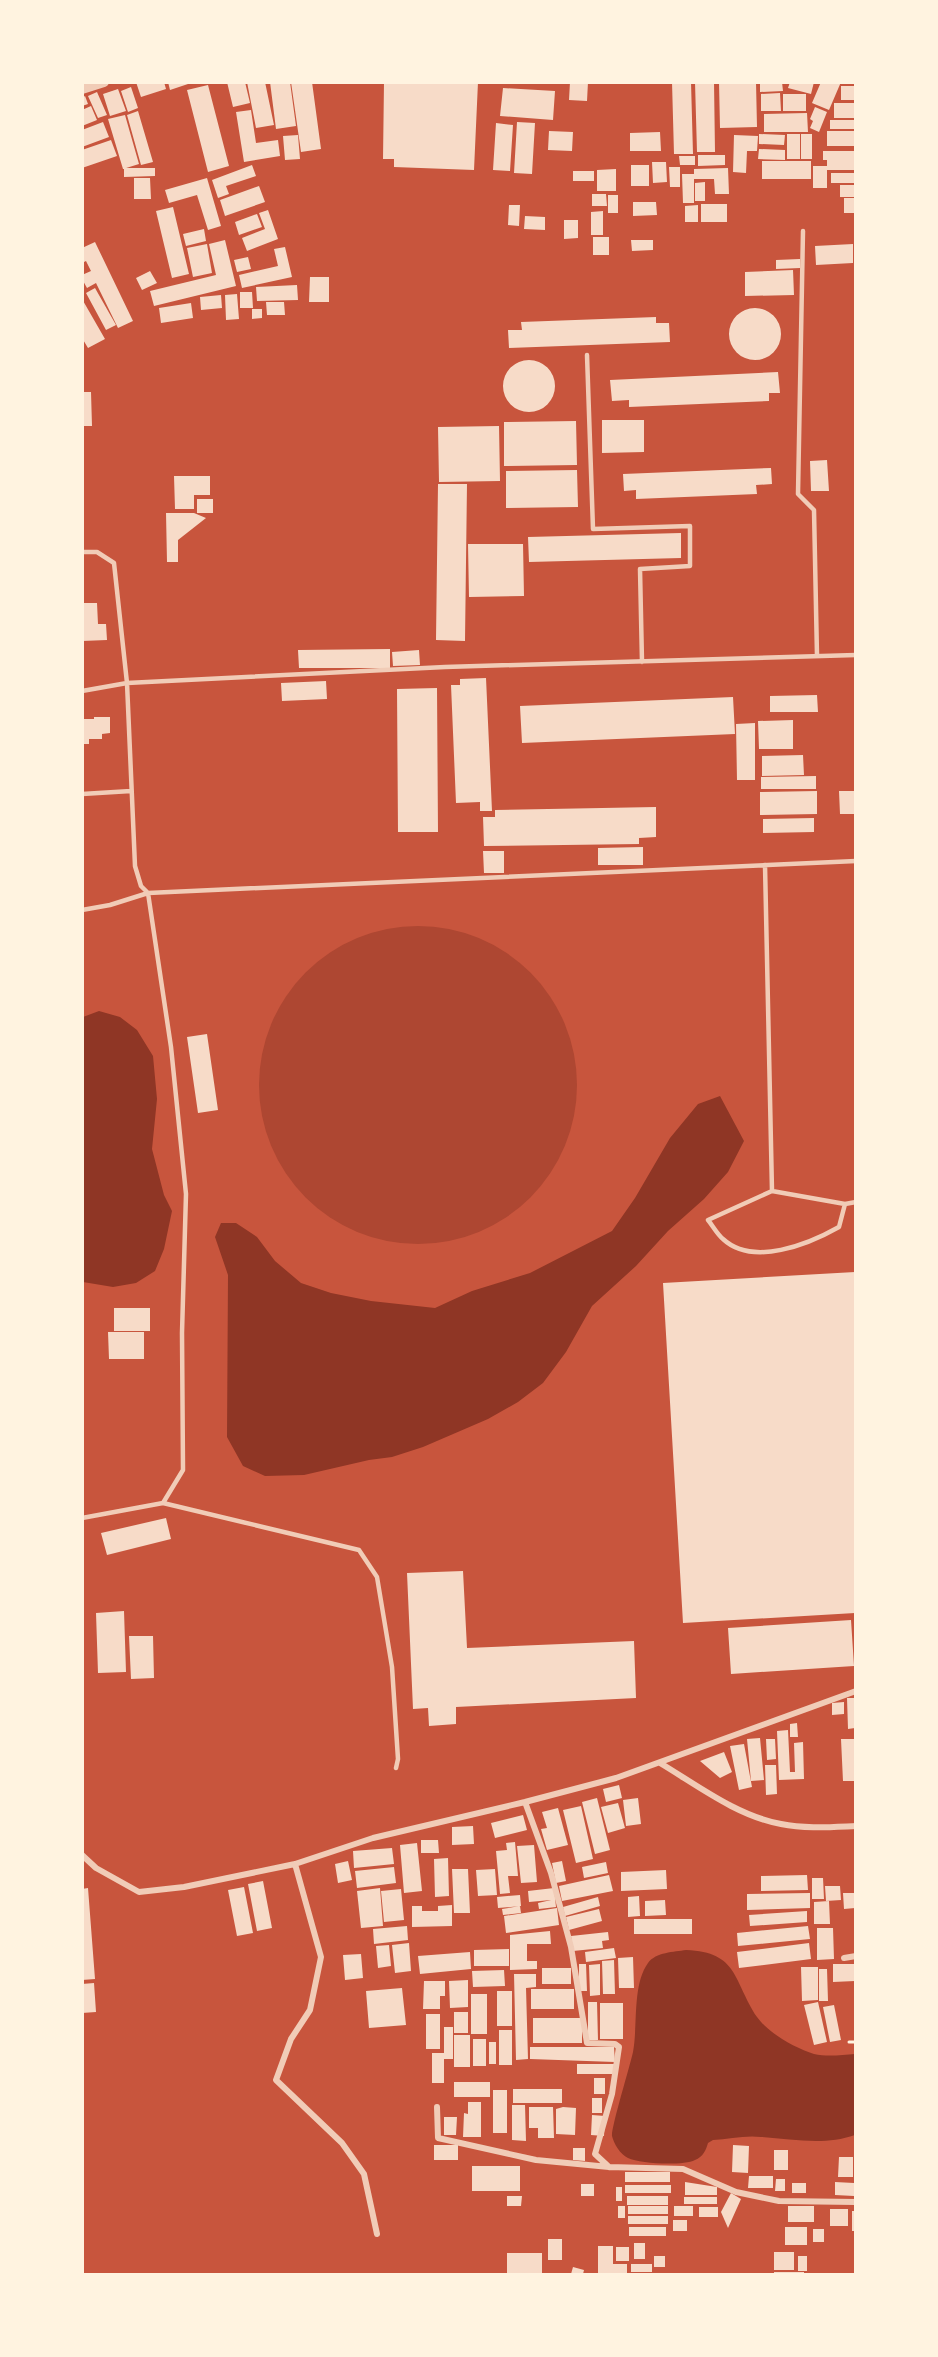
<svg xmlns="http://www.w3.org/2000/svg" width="938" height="2357" viewBox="0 0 938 2357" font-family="'Golos Text',sans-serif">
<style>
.green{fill:#ae4732}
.water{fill:#8f3625}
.building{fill:#f7dbc8}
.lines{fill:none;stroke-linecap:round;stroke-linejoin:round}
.path{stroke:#fff3e0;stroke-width:3}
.service{stroke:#f1ccb7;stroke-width:4.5}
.minor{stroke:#f1ccb7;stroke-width:6}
.tertiary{stroke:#f1ccb7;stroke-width:10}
</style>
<rect width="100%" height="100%" fill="#c8553d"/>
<path class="green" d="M259 1085a159 159 0 1 1 318 0a159 159 0 1 1-318 0Z"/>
<path class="water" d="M99,1011L120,1017L137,1030L153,1056L157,1099L152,1149L164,1195L172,1211L164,1249L155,1271L136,1283L113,1287L83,1282V1017Z
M720,1096L744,1141L728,1172L704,1199L668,1231L636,1266L592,1306L566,1352L543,1383L518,1402L488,1419L423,1447L392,1457L369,1460L304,1475L265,1476L243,1466L227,1437L228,1275L215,1237L221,1223H236L257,1237L275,1261L301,1283L331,1293L371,1301L435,1308L472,1291L530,1273L612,1231L635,1198L670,1138L698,1104Z
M686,1950C739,1952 733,1981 757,2017C768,2033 795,2048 814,2054C827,2057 842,2055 855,2054V2135C824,2146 793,2139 761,2137C746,2135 729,2139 713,2140L708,2143C706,2150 703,2157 695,2160C683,2166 640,2164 628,2158C620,2154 614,2144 612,2136C611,2128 630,2066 633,2052C638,2026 632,1985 648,1963C656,1952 674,1952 686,1950Z"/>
<path class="building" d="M136,82H164L166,89L141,97Z
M168,82H191V83L170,90Z
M227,82H245L250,103L233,107Z
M247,82H265L274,125L256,128Z
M270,82H290L296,126L276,129Z
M291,82H312L321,149L301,152Z
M384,82H478L474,170L394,167V159H383Z
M570,82H588L587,101L569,100Z
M672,82H691L693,154H674Z
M695,82H714L715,152H697Z
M719,82H756L757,127L720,128Z
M760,82H782L783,91L760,92Z
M790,82H814L811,94L788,88Z
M821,82H841L829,110L812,103Z
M208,85L229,166L208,172L187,90Z
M841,86H855V100H841Z
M131,87L138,108L128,112L121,91Z
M503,88L555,91L553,120L500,116Z
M118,89L126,111L110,116L103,94Z
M97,92L107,115L98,118L88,96Z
M780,93L781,111H761V94Z
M783,94H806V111H783Z
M85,96L88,104L82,106V98Z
M834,103H855V118H834Z
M91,106L97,120L82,126V110Z
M815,107L827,112L819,132L810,128L813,121L810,119Z
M251,110L256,143L278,140L280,156L244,162L236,112Z
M138,111L153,162L141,165L127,115Z
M807,113L808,132H764V114Z
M125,115L139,164L123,169L108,119Z
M830,120H855V129H830Z
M103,122L109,137L82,147V130Z
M517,122L535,123L532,174L514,173Z
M496,123L513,125L510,171L493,170Z
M549,131L573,132L572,151L548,150Z
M827,131H855V146H827Z
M660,132L661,151H630V133Z
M759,134L785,135L784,145L759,144Z
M787,134H800V159H787Z
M801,134H812V159H801Z
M298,135L300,159L285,160L283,136Z
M734,135L758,136L757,151H747L746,173L733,172Z
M111,140L117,156L82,168V150Z
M759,149L785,150V160L758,159Z
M823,151H855V170H827V188H813V166H827V160H823Z
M698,155H725V165L698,166Z
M679,156H695V165H680Z
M762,161H811V179H762Z
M652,162H666L667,182L653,183Z
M252,165L256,176L226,186L229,194L218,198L212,180Z
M631,165H649V186H631Z
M669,167H680V187H670Z
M124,168H155V176L124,177Z
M728,168L729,194H715L714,179H694V203H683L682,174H694V169Z
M616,169V191H597V170Z
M573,171H594V181H573Z
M831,173H855V183H831Z
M134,178H150L151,199H134Z
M207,178L221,226L208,230L197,195L169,203L165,190Z
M705,182V201H695V183Z
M840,185H855V197H840Z
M259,186L265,202L225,216L220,200Z
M592,194H606L607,206H592Z
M608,195H618V213H608Z
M844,198H855V213H844Z
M633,202H656L657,215L633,216Z
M701,204H727V222H701Z
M509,205H520L519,226L508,225Z
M698,205V222H685V206Z
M173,207L189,274L172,278L156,211Z
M268,210L278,239L247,251L242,238L265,229L259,213Z
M603,211V235H591V212Z
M257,214L262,227L239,235L235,222Z
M525,216L545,217V230L524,229Z
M564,220H578V238L564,239Z
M204,229L206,241L186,246L183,234Z
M593,237H609V255H593Z
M225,240L236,286L154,306L150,291L216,275L209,244Z
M631,240H653V250L632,251Z
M95,242L133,321L118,328L96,283L87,288L82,279V275L91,271L86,261L82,263V248Z
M207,244L212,273L193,277L187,248Z
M853,244V263L816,265L815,246Z
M285,247L292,277L242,288L239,275L278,266L274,249Z
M248,257L251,269L237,272L234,260Z
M800,259V268L776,269V260Z
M793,270L794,295L745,296V272Z
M150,271L157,283L142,290L136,278Z
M310,277H329V302H309Z
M297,285L298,300L257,301L256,287Z
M95,288L116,325L106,330L86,293Z
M240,292H252L253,308H240Z
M237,294L239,319L226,320L225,295Z
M221,295L222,308L201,310L200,297Z
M82,299L105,339L88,348L82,338Z
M266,302H284L285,315H267Z
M191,303L193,318L161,323L159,308Z
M729 334a26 26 0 1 1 52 0a26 26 0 1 1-52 0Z
M252,309H262V318L252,319Z
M656,317V323H669L670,342L509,348L508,330H522L521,322Z
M503 386a26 26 0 1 1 52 0a26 26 0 1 1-52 0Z
M778,372L780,393H769V401L629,407V400L612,401L610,380Z
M82,392H91L92,426H82Z
M602,420H644V452L602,453Z
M576,421L577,465L504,466V422Z
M499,426L500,481L439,482L438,427Z
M827,460L829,491H811L810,461Z
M771,468L772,484L756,485L757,494L636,499V490L624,491L623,474Z
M577,470L578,507L506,508V471Z
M174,476H210V495H194V509H175Z
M438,484H467L465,641L436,640Z
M197,499H213V513H197Z
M166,513H194L206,518L178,540V562H167Z
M681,533V558L529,562L528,537Z
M468,544H523L524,596L469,597Z
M82,603H97L98,624H106L107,640L82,641Z
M390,649V668H299L298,650Z
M419,650L420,665L393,666L392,652Z
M486,678L492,811H480V802L456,803L451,685H460V679Z
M326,681L327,699L282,701L281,683Z
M437,688L438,832H398L397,689Z
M817,695L818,712H770V696Z
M733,697L735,734L522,743L520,706Z
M94,717H110V733L102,734V739H89V744H82V719H94Z
M793,720V749H759L758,721Z
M755,723V780H737L736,724Z
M803,755L804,775L762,776V756Z
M816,776V789H761V777Z
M817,791V814L760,815V792Z
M839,791H855V814H840Z
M656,807V837L639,838V844L484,846L483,817H495V810Z
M814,818V832L763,833V819Z
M643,847V865H598V848Z
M483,851H504V873H484Z
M207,1034L218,1110L198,1113L187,1037Z
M855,1272V1613L683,1623L663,1283Z
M114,1308H150V1331H114Z
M108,1332H144V1359H109Z
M166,1518L171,1539L107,1555L101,1533Z
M463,1571L467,1648L634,1641L636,1698L456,1707V1724L429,1726L428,1708L413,1709L407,1573Z
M124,1611L126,1672L98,1673L96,1613Z
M851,1620L854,1666L731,1674L728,1628Z
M129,1636H153L154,1678L131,1679Z
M847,1698H855V1728L848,1729Z
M844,1702V1714L832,1715V1703Z
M797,1723L798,1737H790V1724Z
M788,1730L790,1772H795L794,1743L803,1742L804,1779L779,1780L777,1731Z
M760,1738L764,1780L751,1781L747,1739Z
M766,1739H775L776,1759L767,1760Z
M841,1739H854L855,1781H843Z
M744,1744L752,1787L739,1790L730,1746Z
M724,1752L732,1772L720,1778L700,1761Z
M765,1765H776L777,1794L766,1795Z
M619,1785L622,1798L606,1802L603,1789Z
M597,1798L610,1850L595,1854L582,1802Z
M638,1798L641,1824L626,1826L623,1800Z
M618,1803L625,1828L608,1833L601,1807Z
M581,1806L593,1859L576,1863L563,1810Z
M558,1808L568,1845L547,1850L541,1829L547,1828L542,1812Z
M523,1815L527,1830L495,1838L491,1823Z
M473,1826L474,1844L452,1845V1827Z
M421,1840H438L439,1853H421Z
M515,1842L518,1876H508L510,1893L500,1894L496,1851L507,1850L506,1843Z
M417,1843L422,1891L404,1893L400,1845Z
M534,1845L537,1882L521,1883L517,1846Z
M392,1848L394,1864L354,1868L353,1851Z
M448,1858L449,1896L435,1897L434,1859Z
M348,1861L352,1880L338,1883L335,1864Z
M562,1861L566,1881L556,1883L552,1863Z
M606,1862L608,1873L584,1878L582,1867Z
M394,1867L396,1883L357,1888L355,1871Z
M452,1869H468L470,1913H454Z
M495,1869L497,1895L478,1896L476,1870Z
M666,1870L667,1889L621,1891V1872Z
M609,1875L613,1891L562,1901L559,1886Z
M807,1875L808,1890L761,1891V1876Z
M812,1878H823L824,1899H812Z
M263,1881L272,1928L257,1931L248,1884Z
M825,1886H840L841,1900L826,1901Z
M244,1887L253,1933L237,1936L228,1890Z
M88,1888L95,1979L82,1980V1889Z
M380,1888L383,1926L361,1928L357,1891Z
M554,1888L556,1907L539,1909L538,1903L551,1900L529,1902L528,1891Z
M401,1889L404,1920L384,1922L381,1891Z
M810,1893V1908L747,1910V1894Z
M843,1893H855V1908L844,1909Z
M520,1895L521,1906L498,1908L497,1897Z
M639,1896L640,1916L628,1917V1897Z
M598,1897L600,1906L565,1916L563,1907Z
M665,1900L666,1915L645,1916V1901Z
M829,1901L830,1924H814V1902Z
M452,1905V1926L412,1927V1906H422V1911H438V1906Z
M520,1906L521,1913L503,1915L502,1909Z
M557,1908L559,1925L506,1933L504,1916Z
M599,1909L602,1921L569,1930L566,1917Z
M807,1911V1922L750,1926L749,1915Z
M634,1919H692V1934H634Z
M407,1926L408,1940L374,1944L373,1929Z
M808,1926L810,1939L738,1946L737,1933Z
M817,1928H833L834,1959L817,1960Z
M550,1931L551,1944H527V1961H537V1969L510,1970V1935Z
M608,1932L609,1940L602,1941L603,1948L573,1951L571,1936Z
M409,1943L411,1971L395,1973L392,1945Z
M809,1943L811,1959L739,1968L737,1952Z
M389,1945L391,1966L378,1968L376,1946Z
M614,1948L616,1958L586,1962L585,1952Z
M509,1949V1966H474V1950Z
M470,1952L471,1969L420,1974L418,1956Z
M361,1954L363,1978L345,1980L343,1955Z
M633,1957L634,1988H619L618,1958Z
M614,1960L615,1994H603L602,1961Z
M579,1964H586L587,1991H579Z
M600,1964V1995L590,1996L589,1965Z
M833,1964H855V1981L833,1982Z
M801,1967H818V2000L802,2001Z
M542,1968H571V1984H542Z
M819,1969H827L828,2001H819Z
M504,1970L505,1986L473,1987L472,1971Z
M514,1974H536V1987L526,1988L528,2059L516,2060Z
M468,1980V2007L450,2008L449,1981Z
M424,1981H445V1996H440V2009H423Z
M94,1983L96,2012L82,2013V1984Z
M402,1988L406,2025L369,2028L366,1991Z
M531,1989H574V2009H531Z
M497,1991H512V2026H497Z
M471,1994H487V2034H471Z
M588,2002H597L598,2040H588Z
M818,2002L827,2042L814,2045L804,2005Z
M600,2003H623V2039H600Z
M834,2005L841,2040L830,2042L823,2007Z
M454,2012H468V2033H454Z
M426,2014H440V2049H426Z
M533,2018H582V2043H533Z
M444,2027H453V2059H444V2083H432V2053H444Z
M499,2030H512V2065H499Z
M454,2035H470V2067H454Z
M473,2039H486V2066H473Z
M489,2042H496V2064H489Z
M530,2047H614L615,2062L530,2059Z
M577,2064H614L615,2074H577Z
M594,2078H605V2094H594Z
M454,2082H490V2097H454Z
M513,2089H562V2103H513Z
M493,2090H507V2133H493Z
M592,2098H602V2113H592Z
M468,2102H481V2137H463L464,2113L468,2114Z
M512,2105H525L526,2141L512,2140Z
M529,2107H553L554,2138H538V2128H529Z
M563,2107L576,2108L575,2135L556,2134V2109Z
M592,2115L605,2116L604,2136L591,2135Z
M444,2117H457L456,2135H444Z
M434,2145H458V2160H434Z
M733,2145L749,2146L748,2173L732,2172Z
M573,2148H585V2161L573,2160Z
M774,2150H788V2170H774Z
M839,2157H853V2177H838Z
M472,2166H520V2191H472Z
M625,2172H670V2182H625Z
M749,2176H773V2188H748Z
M776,2179H785V2191H775Z
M685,2182L717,2187V2195H685Z
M835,2182L854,2183V2196L835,2195Z
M792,2183H806V2193H792Z
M581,2184H594V2196H581Z
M625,2185H671V2193H625Z
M616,2187H622V2201H616Z
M731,2193L741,2199L728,2228L721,2212Z
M507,2196H522L521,2206H507Z
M627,2196H668V2205H627Z
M684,2197H717V2204H684Z
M618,2206H625V2218H618Z
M628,2206H668V2214H628Z
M674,2206H693V2216H674Z
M788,2206H814V2222H788Z
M699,2207H718V2217H699Z
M830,2209H848V2226H830Z
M852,2211H855V2231H852Z
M628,2216H668V2224H628Z
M673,2220H687V2231H673Z
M629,2227H666V2236H629Z
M785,2227H807V2245H785Z
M813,2229H824V2242H813Z
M548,2239H562V2260H548Z
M634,2243H645V2259H634Z
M598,2246H613V2264H627V2274H598Z
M616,2247H629V2261H616Z
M774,2252H794V2270H774Z
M507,2253H542V2274H507Z
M654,2256H665V2267H654Z
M798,2256H807V2271H798Z
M631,2264H652V2272H631Z
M573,2267L584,2270L583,2274H571Z
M774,2272H804V2274H774Z"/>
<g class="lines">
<path class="path" d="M849,2042H856"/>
<path class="service" d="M803,231L798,494L814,510L817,656
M587,355L593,529L690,526V566L640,569L642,662
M82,552H97L114,563L127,683L135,866L141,886L148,893L856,861
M82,691L127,683L445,667L856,655
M82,794L131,791
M765,865L772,1191L845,1204L856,1202
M82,910L110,905L148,893L171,1047L186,1194L182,1333L183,1470L163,1503L82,1518
M772,1191L708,1220C713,1226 717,1234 723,1239C753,1267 809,1244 839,1227L845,1204
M163,1503L359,1550L377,1577L392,1667L398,1759L396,1768"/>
<path class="minor" d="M660,1763C697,1785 737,1816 781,1824C805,1829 831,1827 856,1826
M525,1802L551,1873L571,1947L587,2043L615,2044L619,2047L612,2094L595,2154L609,2167
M82,1855L96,1868L139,1892L184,1887L295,1864L373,1838L525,1802L616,1778L856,1691
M295,1864L321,1957L310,2010L291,2039L276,2080L342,2143L364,2174L377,2234
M844,1958L856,1956
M437,2107L438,2138L536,2160L609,2167L683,2169L736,2192L779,2201L856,2202"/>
<path class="tertiary" d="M82,89L104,82"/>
</g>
<rect width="938" height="2357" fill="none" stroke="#fff3e0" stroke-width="168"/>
</svg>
